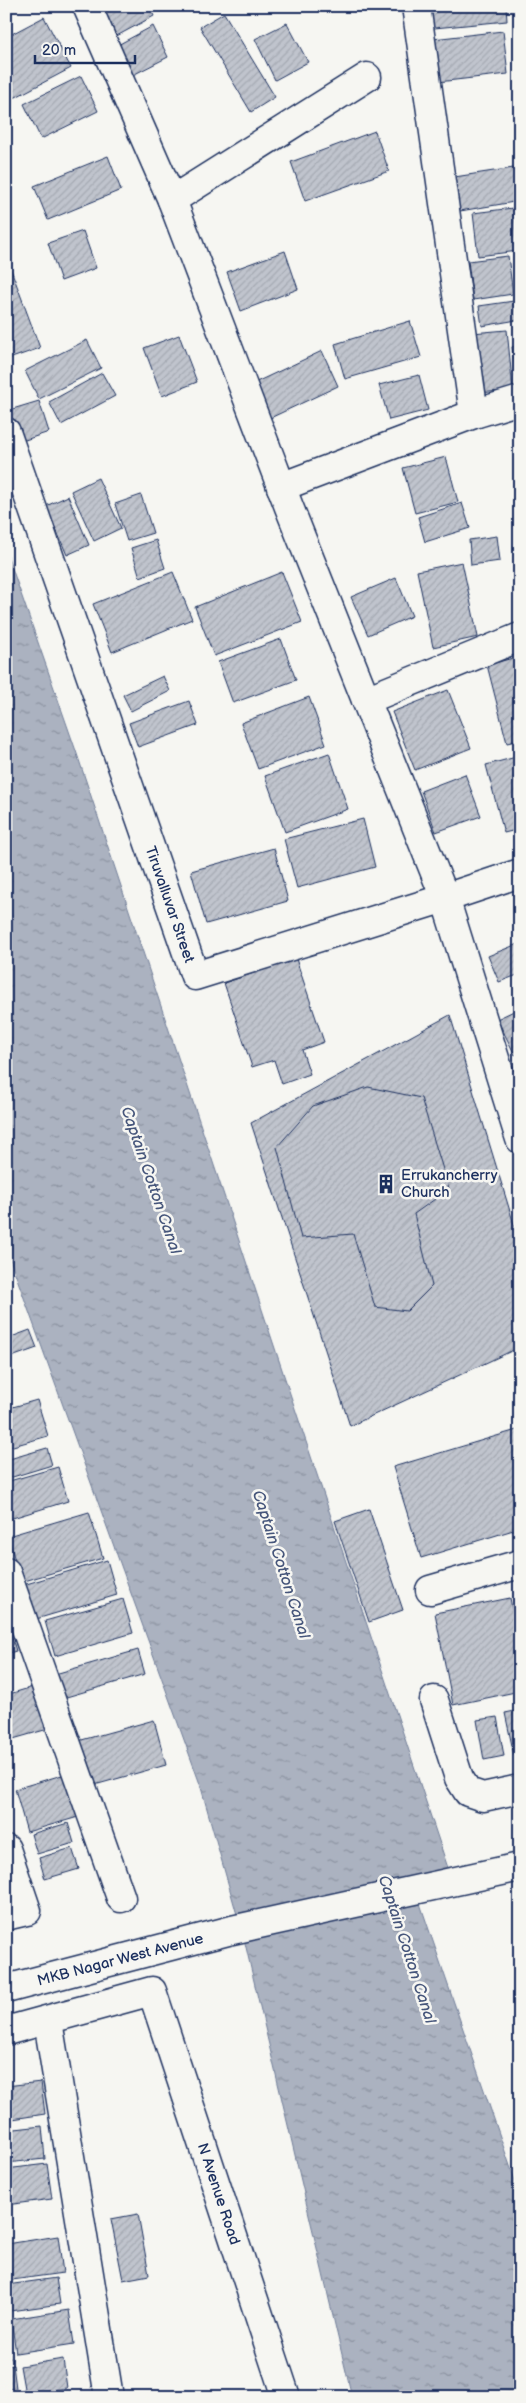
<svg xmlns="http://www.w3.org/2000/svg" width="526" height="2403" viewBox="0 0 526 2403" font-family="'Balsamiq Sans',sans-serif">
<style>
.water{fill:url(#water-ripples);stroke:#717e99}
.building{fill:url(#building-hatch);stroke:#1b2f5e}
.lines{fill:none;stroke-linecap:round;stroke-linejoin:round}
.street-casing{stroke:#1b2f5e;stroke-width:31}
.secondary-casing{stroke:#1b2f5e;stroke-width:31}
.street{stroke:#f6f6f2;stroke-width:28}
.secondary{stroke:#f6f6f2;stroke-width:28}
.labels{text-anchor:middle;stroke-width:5;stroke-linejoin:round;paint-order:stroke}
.street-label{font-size:15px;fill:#1b2f5e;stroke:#f6f6f2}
.poi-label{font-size:15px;fill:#1b2f5e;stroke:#f6f6f2;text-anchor:start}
.water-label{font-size:16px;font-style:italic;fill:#46567b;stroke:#f6f6f2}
</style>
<defs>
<pattern id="water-ripples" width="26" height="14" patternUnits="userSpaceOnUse" patternTransform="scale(1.25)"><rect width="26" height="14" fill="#abb2c0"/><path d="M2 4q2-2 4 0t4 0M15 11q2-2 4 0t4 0" fill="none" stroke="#8a919f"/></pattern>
<pattern id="building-hatch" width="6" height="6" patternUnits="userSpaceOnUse" patternTransform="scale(1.25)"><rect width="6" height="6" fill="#c0c4cd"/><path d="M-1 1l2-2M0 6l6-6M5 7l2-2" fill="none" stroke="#a4a9b2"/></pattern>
</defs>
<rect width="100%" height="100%" fill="#f6f6f2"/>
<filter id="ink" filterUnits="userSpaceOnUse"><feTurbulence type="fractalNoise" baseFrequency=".02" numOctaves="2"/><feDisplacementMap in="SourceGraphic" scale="10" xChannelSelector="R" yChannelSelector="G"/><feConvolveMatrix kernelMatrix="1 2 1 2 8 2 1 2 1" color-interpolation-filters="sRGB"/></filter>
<g filter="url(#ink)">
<path class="water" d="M6,551L76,751L449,1871L414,1886L520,2195V2397H352L245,1943L200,1784L6,1248Z"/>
<path class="building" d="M94,6H149L154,16L111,39Z
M422,6H506L507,21L424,29Z
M224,13L275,97L251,112L200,27Z
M44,17L71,68L14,98L6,83V37Z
M287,23L308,62L275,80L255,39Z
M520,24V51L515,25Z
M153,26L168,57L129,77L114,47Z
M503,31L508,74L429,83L424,40Z
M81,76L98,111L41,139L24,104Z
M375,131L389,171L305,201L291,162Z
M108,156L121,190L48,220L34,186Z
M520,167V201L454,212L448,178Z
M513,208L518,251L478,256L473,213Z
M83,231L96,268L61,281L48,243Z
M285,251L298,289L241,311L227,272Z
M6,256L40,348L6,360Z
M508,256L513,294L473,300L468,261Z
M514,301L517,320L482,326L479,306Z
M410,321L421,357L345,379L335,344Z
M507,330L513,390L478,393L472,333Z
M179,335L197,382L162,396L144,348Z
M87,340L101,368L39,399L25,371Z
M520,345V382H517L512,347Z
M322,351L338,386L266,420L250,385Z
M102,373L115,396L61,425L49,402Z
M419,375L428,410L389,420L379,385Z
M39,401L49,432L16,443L6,411Z
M446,457L458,502L415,513L403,468Z
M98,478L121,528L94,541L71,491Z
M141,495L153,533L127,541L115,504Z
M68,496L89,545L67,555L46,506Z
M462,503L470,528L425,542L418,517Z
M497,536L500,561L471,565L469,540Z
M156,540L165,568L140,577L131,548Z
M462,562L478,637L433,647L417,571Z
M173,572L192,619L112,652L93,604Z
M282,572L302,622L214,656L195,607Z
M396,578L412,616L368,635L351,597Z
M281,639L296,680L233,703L218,662Z
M513,658L520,684V740L507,743L487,665Z
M163,676L170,691L131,711L123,695Z
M448,690L471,748L415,770L392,712Z
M309,697L326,744L258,769L241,723Z
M189,701L198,725L138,747L129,723Z
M329,753L348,809L285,832L265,776Z
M520,756V829L504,833L486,765Z
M465,774L481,816L436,832L421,791Z
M363,819L375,867L297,888L284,839Z
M274,848L288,901L206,924L191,871Z
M520,943V974L499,982L488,956Z
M296,959L324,1042L302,1050L310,1074L282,1084L274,1060L252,1067L224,983Z
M520,1008V1053L515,1055L497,1019Z
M450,1015L520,1244V1347L350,1426L251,1123Z
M368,1087L421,1098L449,1189L414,1214L432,1286L407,1311L375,1307L353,1234L301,1238L277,1147L313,1106Z
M30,1330L37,1348L6,1359V1339Z
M37,1400L48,1436L6,1448V1409Z
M520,1429V1528L421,1558L393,1467Z
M47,1448L52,1465L6,1479V1460Z
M58,1467L68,1501L6,1520V1482Z
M369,1509L403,1610L369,1622L335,1521Z
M89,1512L103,1558L21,1582L8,1536Z
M107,1560L117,1595L33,1620L23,1585Z
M510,1598L520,1648V1691L453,1705L435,1613Z
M123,1599L133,1633L55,1656L45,1621Z
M6,1618L16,1651L6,1654Z
M138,1650L145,1674L63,1698L55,1674Z
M36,1686L48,1729L6,1741V1695Z
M520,1710V1754L514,1755L505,1713Z
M497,1717L504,1756L484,1760L477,1720Z
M154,1720L166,1765L91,1786L78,1741Z
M72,1772L85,1815L27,1832L15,1789Z
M68,1823L74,1843L37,1854L31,1834Z
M72,1848L79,1869L45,1879L39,1858Z
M41,2082L45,2114L6,2120V2086Z
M42,2126L45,2159L6,2163V2130Z
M47,2164L52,2199L6,2205V2169Z
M138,2214L149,2275L123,2280L111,2219Z
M58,2236L63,2273L12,2280L7,2244Z
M56,2278L60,2304L10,2311L7,2285Z
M69,2310L74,2344L16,2353L11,2319Z
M6,2330L10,2359L6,2360Z
M63,2359L67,2388L25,2394L20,2366Z
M13,2365L16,2388L6,2389V2366Z
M16,2391V2397H6V2393Z"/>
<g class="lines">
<defs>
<g id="street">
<path d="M87,6L172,200L289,507L445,898L520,873"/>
<path d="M172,200L367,77"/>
<path d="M474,414L520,400"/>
<path d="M281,487L474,414L416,6"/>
<path d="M366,700L520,637"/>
<path d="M6,1572L121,1898"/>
<path d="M430,1590L520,1564"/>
<path d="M434,1700L459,1778L468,1792L483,1797L520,1789"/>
<path d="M6,1849L27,1911L6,1916"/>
<path d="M48,2021L109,2397"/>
<path id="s1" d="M6,2031L152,1991L286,2397"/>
</g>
<g id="secondary">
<path id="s2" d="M6,432L195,976L445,898L520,1139"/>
<path id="s3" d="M6,1989L232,1930L520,1867"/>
</g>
</defs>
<use href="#street" class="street-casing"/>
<use href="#secondary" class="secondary-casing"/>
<use href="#street" class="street"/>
<use href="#secondary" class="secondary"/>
</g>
</g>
<defs>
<symbol id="building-bare" viewBox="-9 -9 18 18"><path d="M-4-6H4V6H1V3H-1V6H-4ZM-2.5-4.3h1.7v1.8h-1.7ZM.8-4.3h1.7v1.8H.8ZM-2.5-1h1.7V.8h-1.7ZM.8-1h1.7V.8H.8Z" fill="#1b2f5e" stroke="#f6f6f2" stroke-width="2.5" paint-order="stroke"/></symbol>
</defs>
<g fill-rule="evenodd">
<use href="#building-bare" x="372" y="1170" width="28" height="28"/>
</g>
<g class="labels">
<g class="street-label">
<text dy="5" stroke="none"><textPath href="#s2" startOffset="500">Tiruvalluvar Street</textPath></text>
<text dy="5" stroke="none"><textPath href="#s3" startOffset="118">MKB Nagar West Avenue</textPath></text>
<text dy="5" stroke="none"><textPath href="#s1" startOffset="365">N Avenue Road</textPath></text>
</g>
<g class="poi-label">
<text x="401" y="1180">Errukancherry<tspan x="401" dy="17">Church</tspan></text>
</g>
<g class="water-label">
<text transform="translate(152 1180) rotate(71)" y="6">Captain Cotton Canal</text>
<text transform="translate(282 1564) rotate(72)" y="6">Captain Cotton Canal</text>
<text transform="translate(408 1949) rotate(72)" y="6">Captain Cotton Canal</text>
</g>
</g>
<rect width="526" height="2403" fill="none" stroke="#f6f6f2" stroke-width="25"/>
<rect x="12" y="12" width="501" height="2378" fill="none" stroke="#1b2f5e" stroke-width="2" filter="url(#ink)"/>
<path d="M35 55v8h100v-8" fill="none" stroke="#1b2f5e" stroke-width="2.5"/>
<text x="42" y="55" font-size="15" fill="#1b2f5e" stroke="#f6f6f2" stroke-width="4" paint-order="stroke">20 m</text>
</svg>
